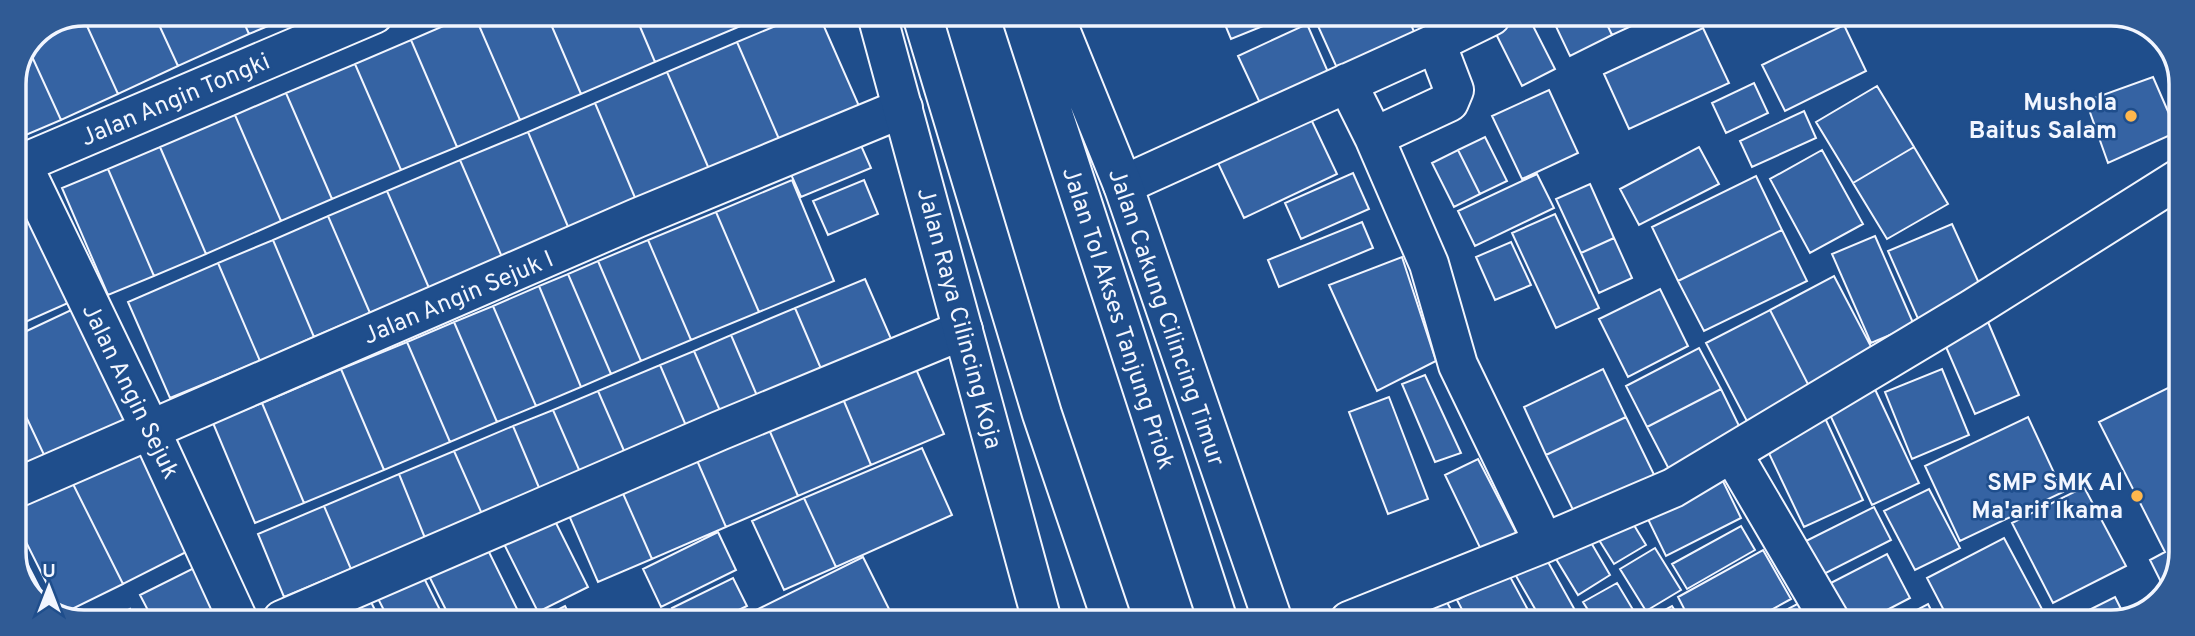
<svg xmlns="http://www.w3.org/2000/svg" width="2195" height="636" viewBox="0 0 2195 636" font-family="Overpass,sans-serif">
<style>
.building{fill:#3563a3;stroke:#f2f6ff;stroke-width:2}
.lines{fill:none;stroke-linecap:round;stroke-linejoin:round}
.street-casing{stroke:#f2f6ff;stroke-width:42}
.highway-casing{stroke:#f2f6ff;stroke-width:42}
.street{stroke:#1f4e8c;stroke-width:38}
.highway{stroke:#1f4e8c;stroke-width:38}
.poi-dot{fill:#ffb74d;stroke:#1f4e8c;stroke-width:2.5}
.labels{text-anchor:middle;stroke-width:5;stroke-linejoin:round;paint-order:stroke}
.street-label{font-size:24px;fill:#f2f6ff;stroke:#1f4e8c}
.poi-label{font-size:24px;font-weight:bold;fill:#f2f6ff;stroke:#1f4e8c;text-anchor:end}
.rim{fill:none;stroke:#f2f6ff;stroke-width:3.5}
</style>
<rect width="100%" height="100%" fill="#1f4e8c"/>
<path class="building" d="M85,14H154L178,66L118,94L82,15Z
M154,14H240L249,34L178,66Z
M240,14H291L292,16L249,34Z
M471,14H474L520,120L457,147L411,40Z
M474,14L547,15L581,94L520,120Z
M82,15L118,94L61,120L29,50L35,34Z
M547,15H635L655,62L581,94Z
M635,15H730L736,28L655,62Z
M730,15H766L736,28Z
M802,15H819L859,106L779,139L737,42Z
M1221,15H1270L1273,22L1231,39Z
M1313,15H1407L1415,34L1337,68Z
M1418,16H1456L1424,29Z
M1518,16H1528L1555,69L1522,86L1493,28Z
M1551,16H1603L1612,35L1570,56Z
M1603,16H1653L1612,35Z
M1307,24L1328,72L1260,103L1238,56Z
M1844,25L1866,71L1785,111L1762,65Z
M1703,28L1729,83L1629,129L1604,74Z
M411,40L457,147L401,170L355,64Z
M737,42L779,139L709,169L667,72Z
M29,50L61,120L14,140V84Z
M355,64L401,170L332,199L286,93Z
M667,72L709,169L636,200L595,103Z
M2153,77L2177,132L2108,163L2086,101Z
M1754,83L1768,113L1726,133L1712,103Z
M1877,86L1914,147L1853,183L1816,122Z
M1549,90L1578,153L1522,179L1492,116Z
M286,93L332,199L281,221L235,115Z
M595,103L636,200L569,229L528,132Z
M1804,111L1816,138L1752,167L1740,141Z
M235,115L281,221L206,254L160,147Z
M1310,117L1337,174L1244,218L1217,161Z
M528,132L569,229L502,257L460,160Z
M855,132L871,168L801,197L785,161Z
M1485,137L1507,181L1480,194L1458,150Z
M160,147L206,254L154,276L108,169Z
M1699,147L1719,184L1639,225L1620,189Z
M1914,147L1948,204L1887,239L1853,183Z
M1458,150L1480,194L1454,207L1432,163Z
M1822,150L1863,224L1810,253L1770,179Z
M460,160L502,257L429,288L387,191Z
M108,169L154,276L108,295L62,188Z
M1353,173L1369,209L1301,239L1285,203Z
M1537,174L1554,208L1475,246L1458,211Z
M1756,176L1782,230L1678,281L1652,227Z
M792,180L834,281L759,312L716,212Z
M864,180L878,214L828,235L813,201Z
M1590,184L1614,238L1581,253L1556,199Z
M387,191L429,288L370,313L328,216Z
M20,199L68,303L14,327V202Z
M716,212L759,312L691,340L648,240Z
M1555,214L1599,308L1556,328L1512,233Z
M328,216L370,313L314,337L273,240Z
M1362,222L1373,248L1279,287L1268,260Z
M1952,224L1983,292L1919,321L1888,251Z
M1782,230L1807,281L1704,331L1678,281Z
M1875,236L1914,325L1871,343L1832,254Z
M1614,238L1632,278L1599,293L1581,253Z
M273,240L314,337L260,361L218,263Z
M648,240L691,340L641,361L598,261Z
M1511,242L1531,285L1495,300L1476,257Z
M1402,257L1436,361L1377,391L1329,285Z
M598,261L641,361L611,374L568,274Z
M218,263L260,361L170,398L128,302Z
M568,274L611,374L581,387L539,286Z
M1834,276L1877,358L1812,392L1770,310Z
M865,279L892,341L822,371L795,308Z
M539,286L581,387L536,406L493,306Z
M1660,289L1688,346L1628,377L1599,319Z
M86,303L139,415L46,459L14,391V337Z
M493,306L536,406L497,422L454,322Z
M795,308L822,371L758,398L731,335Z
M1770,310L1812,392L1749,425L1706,343Z
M454,322L497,422L450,442L407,342Z
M1988,322L2019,395L1975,414L1943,340Z
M731,335L758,398L721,413L694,351Z
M407,342L450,442L384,470L341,369Z
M1699,348L1721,389L1647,427L1626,386Z
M694,351L721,413L687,428L660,365Z
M910,355L944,434L871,465L838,387Z
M660,365L687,428L625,453L598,391Z
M341,369L384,470L304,503L262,403Z
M1603,369L1626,417L1546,455L1524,407Z
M1942,369L1969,435L1912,459L1885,392Z
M1425,375L1461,453L1435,462L1402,384Z
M2180,382L2179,569L2165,590L2150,560L2165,552L2099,422Z
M1872,383L1919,483L1872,505L1825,404Z
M838,387L871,465L798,496L764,418Z
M1721,389L1745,438L1672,475L1647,427Z
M14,391L46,459L14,474Z
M598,391L625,453L580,472L553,410Z
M1389,397L1428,499L1388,514L1349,412Z
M262,403L304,503L255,523L213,423Z
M553,410L580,472L540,490L513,426Z
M1626,417L1660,487L1580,524L1546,455Z
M2028,417L2063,492L1960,541L1925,466Z
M764,418L798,496L726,527L692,449Z
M1825,418L1863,500L1804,527L1765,445Z
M513,426L540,490L482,514L454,451Z
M147,441L200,545L123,584L71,480Z
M922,448L952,515L836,567L804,498Z
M692,449L726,527L652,559L617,480Z
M454,451L482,514L425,538L399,474Z
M1478,459L1520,540L1485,558L1445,475Z
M1718,471L1741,518L1666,556L1643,509Z
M399,474L425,538L351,569L324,506Z
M71,480L123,584L62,614L14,518V508Z
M617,480L652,559L598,582L564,504Z
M2084,487L2126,566L2053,603L2012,523Z
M1929,489L1960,548L1915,570L1884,511Z
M804,498L836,567L784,590L752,521Z
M324,506L351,569L284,597L258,534Z
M1874,507L1891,540L1810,581L1792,548Z
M549,509L588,587L538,612L499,534Z
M1626,512L1646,545L1614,564L1594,532Z
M1741,526L1755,550L1687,589L1672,564Z
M718,532L736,570L661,607L643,569Z
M1586,534L1610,575L1578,595L1553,554Z
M14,538L51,610L31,598L14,556Z
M2004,538L2043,611L2021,622H1950L1927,578Z
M485,544L520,615L509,620H451L427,572Z
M1655,548L1681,590L1646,611L1620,569Z
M1763,550L1791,599L1749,622H1691L1678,597Z
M1543,553L1581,621H1542L1512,569Z
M1887,554L1910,598L1864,622H1841L1823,587Z
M863,557L893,617L885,621L736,620Z
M208,561L238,620H153L140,595Z
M417,564L445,620H389L372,587Z
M1508,573L1534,621H1468L1457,600Z
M733,578L747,606L718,620H678L672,608Z
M1617,583L1635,613L1620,621H1595L1583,602Z
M365,590L380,620H306Z
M1442,593L1457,621H1395Z
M2115,597L2125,617L2111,622H2090L2085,612Z
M1803,601L1814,622H1763Z
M1928,604L1937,622H1894Z
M565,606L572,620H537Z
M1672,606L1682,622L1644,621Z
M130,609L135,620H109Z
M666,614L669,620H652Z"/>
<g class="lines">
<defs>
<path id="street" d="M1347,83L1374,137L1429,264L1458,365L1544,543
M1374,137L1449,102L1454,90L1436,43
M22,164L150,429L238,620
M14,167L374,14
M1123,185L1436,43L1491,16
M1732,453L1831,622
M14,489L637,218L903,108
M282,620L719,431L963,330
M1349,621L1544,543L1673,488L1972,309L2180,178"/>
<path id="highway" d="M877,15L1042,621
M922,15L1042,414L1112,621
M1021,15L1218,621
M1054,15L1123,185L1273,621"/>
</defs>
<use href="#street" class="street-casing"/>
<use href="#highway" class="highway-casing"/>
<use href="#street" class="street"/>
<use href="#highway" class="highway"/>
</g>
<g class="poi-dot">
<circle cx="2131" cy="116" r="7"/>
<circle cx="2137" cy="496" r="7"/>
</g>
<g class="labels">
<g class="street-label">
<text transform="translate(175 99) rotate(-23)" y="8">Jalan Angin Tongki</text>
<text transform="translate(458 297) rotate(-23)" y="8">Jalan Angin Sejuk I</text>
<text transform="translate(1167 317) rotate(71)" y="8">Jalan Cakung Cilincing Timur</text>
<text transform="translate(960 318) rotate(75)" y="8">Jalan Raya Cilincing Koja</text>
<text transform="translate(1119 318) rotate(72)" y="8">Jalan Tol Akses Tanjung Priok</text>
<text transform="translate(131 391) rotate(64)" y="8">Jalan Angin Sejuk</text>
</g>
<g class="poi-label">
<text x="2117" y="110">Mushola<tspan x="2117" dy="28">Baitus Salam</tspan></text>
<text x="2123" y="490">SMP SMK Al<tspan x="2123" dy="28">Ma'arif Ikama</tspan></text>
</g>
</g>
<path d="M0 0H2195V636H0ZM84 26H2111A58 58 0 0 1 2169 84V552A58 58 0 0 1 2111 610H84A58 58 0 0 1 26 552V84A58 58 0 0 1 84 26Z" fill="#305b95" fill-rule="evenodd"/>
<path class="rim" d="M84 26H2111A58 58 0 0 1 2169 84V552A58 58 0 0 1 2111 610H84A58 58 0 0 1 26 552V84A58 58 0 0 1 84 26Z"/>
<g transform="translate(49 587)" stroke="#1f4e8c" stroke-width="5" paint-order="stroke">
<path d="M0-5L12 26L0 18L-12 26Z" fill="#f2f6ff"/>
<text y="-10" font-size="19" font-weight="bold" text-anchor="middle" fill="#f2f6ff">U</text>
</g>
</svg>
